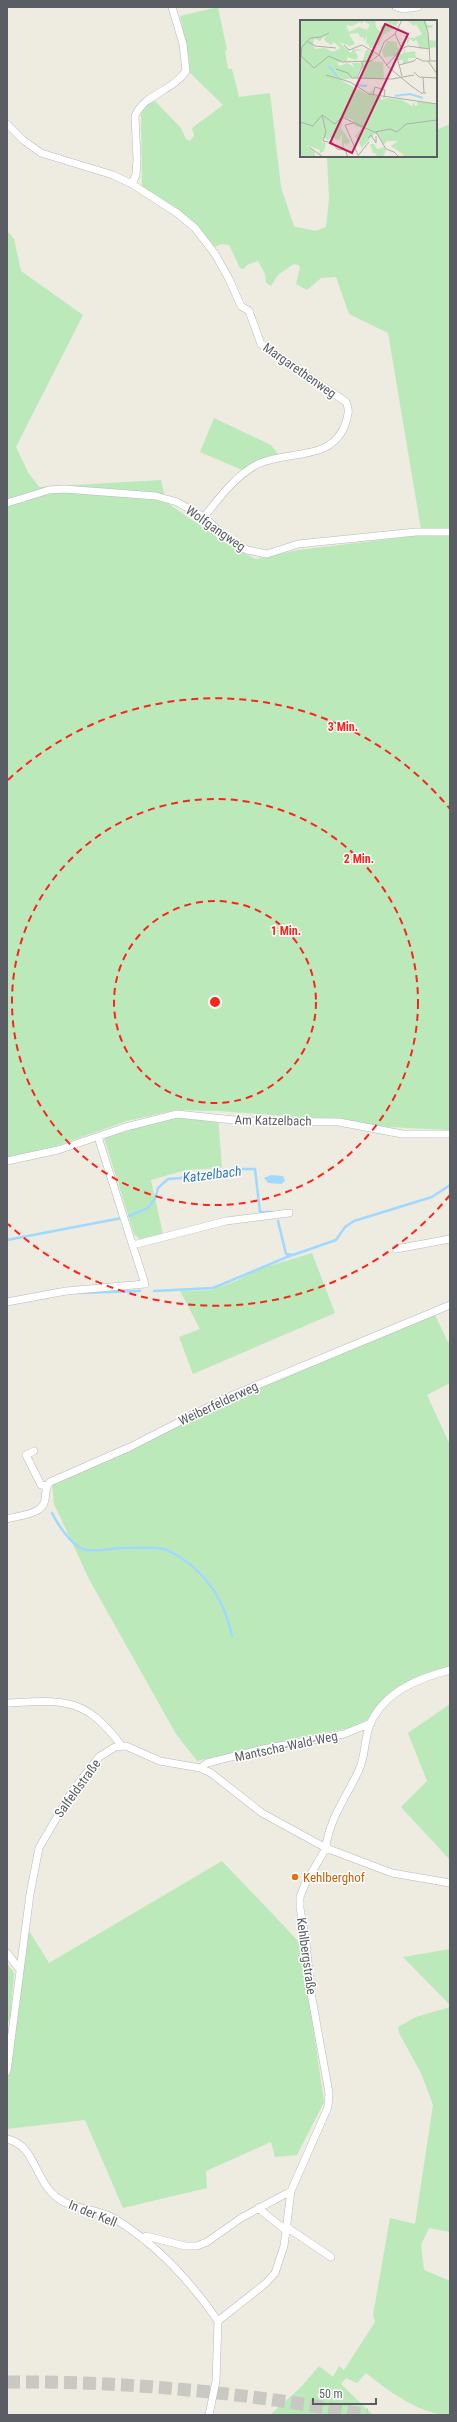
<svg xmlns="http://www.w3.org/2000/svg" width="457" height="2422" viewBox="0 0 457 2422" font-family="'Roboto Condensed',sans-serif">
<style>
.green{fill:#bce9ba}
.water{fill:#a0d9ff}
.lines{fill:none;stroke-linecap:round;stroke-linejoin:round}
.stream{stroke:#a0d9ff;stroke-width:2.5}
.highway-tunnel{stroke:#c9c8c2;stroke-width:13;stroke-dasharray:13 6;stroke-linecap:butt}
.street-casing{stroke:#b7babf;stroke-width:8}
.street{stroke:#fff;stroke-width:7}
.ring{fill:none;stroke:#fb231a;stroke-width:2;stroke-dasharray:7 5}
.food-dot{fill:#e8710a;stroke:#fff;stroke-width:1.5}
.labels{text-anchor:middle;stroke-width:3;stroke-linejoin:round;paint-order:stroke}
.street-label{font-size:13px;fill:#5a5e64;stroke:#fff}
.food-label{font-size:13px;fill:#c56008;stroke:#fff;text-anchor:start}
.water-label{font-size:14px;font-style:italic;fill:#327abc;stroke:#fff}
.inset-river{fill:none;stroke:#a0d9ff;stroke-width:2}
.inset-road{fill:none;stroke:#afafab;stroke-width:1}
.view{fill:#c2185b;fill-opacity:0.15;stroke:#c2185b;stroke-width:2}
.inset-edge{fill:none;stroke:#5a5e64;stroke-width:2}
.centre{fill:#fb231a;stroke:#fff;stroke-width:2}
.ring-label{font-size:12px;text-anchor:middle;font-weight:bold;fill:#fb231a;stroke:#fff;stroke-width:3;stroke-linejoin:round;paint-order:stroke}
</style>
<rect width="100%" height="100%" fill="#eeebe1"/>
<path class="green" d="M218,7L227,50L225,51L228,69H232L239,97L270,93L281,187L294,226C298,228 310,229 315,231L326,227L329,199L327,156H436V130L450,124V1130L387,1127L329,1119L217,1111L176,1110L127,1121L53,1147L7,1157V231L14,239L21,271L83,315L16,447L28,472L39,487L161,480L166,502L224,542L255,559L298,550L422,535L388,333L349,314L336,277L321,278L307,290L296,284L300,268L299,265L294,264L278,275L271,286L266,283L265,274L258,261L247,265L244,269L240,268L229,245L221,244L211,249L195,228L142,187L141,114L147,105L155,101L181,128L186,139L190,141L194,136L192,128L223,105L189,72V58L180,16Z
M214,418L271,445L278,454L242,470L200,452Z
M218,1115L222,1168L186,1170L151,1180L163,1234L141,1240L134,1234L104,1138L167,1119Z
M312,1253L335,1313L193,1374L179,1337L200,1329L180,1291L211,1290L236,1281L256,1270Z
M434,1313L450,1346V1383L427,1395L450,1445V1667L406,1682L386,1698L368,1719L350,1728L306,1736L197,1761L176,1734L90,1581L54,1504L52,1482L244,1392Z
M450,1704V1860L401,1807L427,1781L408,1733Z
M222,1861L301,1944L324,2102L297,2155L275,2157L271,2142L206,2171L207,2188L123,2208L85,2120L7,2129V2073L28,1929L49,1963Z
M450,1949V2005L403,1957Z
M7,1963L14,1973L10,2020L7,2021Z
M450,2007V2232L429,2228L421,2245L424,2270L450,2281V2415C421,2415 388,2391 366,2373L357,2383L346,2378L341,2384L373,2415H270L302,2386L319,2366L333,2377L339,2366L344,2370L375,2322L373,2315L390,2218L415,2224L433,2105L421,2073L399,2033L398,2027L416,2017Z"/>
<path class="water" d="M271,1175L283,1176L285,1181L281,1184L268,1183L264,1178Z"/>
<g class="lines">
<path class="stream" d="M129,1216L148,1208L155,1199L158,1188L168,1179L222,1175L231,1169H255L260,1212H274
M278,1221L286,1254L293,1255L336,1240L345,1227L354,1221L432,1197L450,1185
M7,1240L122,1218
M154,1291L213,1288L292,1255
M78,1293L140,1291
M52,1513C57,1523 71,1545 83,1549C93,1553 111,1548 122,1548C135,1548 151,1546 164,1549C169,1550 174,1554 178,1556C208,1574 225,1603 232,1636"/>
<path class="highway-tunnel" d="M7,2382C128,2381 248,2393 367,2415"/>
<defs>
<path id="street" d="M396,7L403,9L418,7
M7,124L23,140L41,153L113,175L132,184L177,213L195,228L215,254L229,279L241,306L249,311L261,344L346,402C350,410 348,414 346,422C333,463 289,449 258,464C235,476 220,497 204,517
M132,184L136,175L137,159L135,116C144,94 173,91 186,71L183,44L172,7
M7,503L49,490L64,489L156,496L177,502L204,517L224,536L247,550L267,554L298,544L416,532H450
M7,1161L58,1150L126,1127L177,1114L243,1121L339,1122L402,1134H450
M133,1245L226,1221L289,1213
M396,1249L450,1239
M7,1302L66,1291L145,1284L98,1137
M34,1451L26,1455L41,1485L47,1486
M7,1519C20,1515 42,1515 45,1500C46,1493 45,1487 50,1482L130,1447L226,1398L450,1305
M7,1703C64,1700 85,1697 121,1745
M200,1768L207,1763L263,1749L344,1734L371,1723
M7,1953L20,1970
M7,2071L30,1894L39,1848L71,1793L99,1757L115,1747L126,1746L160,1761L200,1768L211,1773L262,1813L326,1848C328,1821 348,1794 359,1770C366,1755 364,1736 371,1722C386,1691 419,1678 450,1670
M7,2139C34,2145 34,2175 52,2193C69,2211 96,2207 115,2219C156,2244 191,2282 218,2321
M258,2208L284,2229
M285,2226L331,2257
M143,2239L146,2236L185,2246H197L207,2242L241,2218L291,2191
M209,2415L216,2381L218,2321L266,2283L275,2273L284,2246L291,2191L328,2107L329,2093L311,1993L306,1942L300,1908V1897L305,1884L326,1848L392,1873L450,1883"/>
</defs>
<use href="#street" class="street-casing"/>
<use href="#street" class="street"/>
</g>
<g class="ring">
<circle cx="215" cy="1002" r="101"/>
<circle cx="215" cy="1002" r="203"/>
<path d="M450 1195A304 304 0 0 1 8 1224M8 780A304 304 0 0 1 450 809"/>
</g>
<circle class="food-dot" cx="295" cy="1877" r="4"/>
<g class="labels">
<g class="street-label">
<text transform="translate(300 370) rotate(35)" y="5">Margarethenweg</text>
<text transform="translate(216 528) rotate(35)" y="5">Wolfgangweg</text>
<text transform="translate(273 1120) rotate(1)" y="5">Am Katzelbach</text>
<text transform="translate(218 1403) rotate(-25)" y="5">Weiberfelderweg</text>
<text transform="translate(286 1746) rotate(-12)" y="5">Mantscha-Wald-Weg</text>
<text transform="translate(77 1788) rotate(-54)" y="5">Salfeldstraße</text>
<text transform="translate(307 1956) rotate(82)" y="5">Kehlbergstraße</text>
<text transform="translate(93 2213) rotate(22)" y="5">In der Kell</text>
</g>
<g class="food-label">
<text x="303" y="1882">Kehlberghof</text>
</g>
<g class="water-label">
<text transform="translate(212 1174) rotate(-7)" y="5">Katzelbach</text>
</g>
</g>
<g transform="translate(300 20)">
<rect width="137" height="137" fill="#eeebe1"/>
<path d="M0,0H75L76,7L82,14L80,6H83L87,0H99L96,6L91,4L94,8L83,15L79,25H76L77,28H70L68,23L66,25L67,15L64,22V18L60,17L58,13L49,14L55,24L50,26L39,22L51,33L53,29L63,30L55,31L58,37L56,40L47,37V42H38L39,46L47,43L54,47L52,43H62L66,30L73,31L74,35L68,41L83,42L84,58L61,59L63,49H60L56,58L40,60L67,74L74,69L73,75L81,77V80L88,78L102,80L112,86L114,82L115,86L118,85L117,81L137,84V137H103L104,135L91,126L98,121H87L83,125L80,117L75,113L62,128L55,116L62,108L55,106L53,100L44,97L41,108L50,121L47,125L44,123V128H42V114L39,120L32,117L27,120L24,117L21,122L26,123L24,131L19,134L20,130L6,125L15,132V137H0ZM64,1L70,5L67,10L59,7L49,12L46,5L52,6L60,2L62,4ZM26,14L24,20L31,25L34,22L40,28L33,32L25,28L15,29L13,25L14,19L20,21ZM106,0H125L127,5H133L132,8H127L130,25V20L137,21V27L120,29L116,19L114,22L110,19L107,25V17L114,18L122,14L116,4L114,6ZM87,21L97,22V27L101,29L98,34H103L105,28V33L115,31L116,38H108V42L103,44V40H97V36L84,37L82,31ZM70,124H74L77,129L84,127L86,130L83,137H74L77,134L73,133Z" fill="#bce9ba" fill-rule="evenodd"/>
<path class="inset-river" d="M29,46L38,58M55,65L67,66M95,76L110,74L123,78"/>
<path class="inset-road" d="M124,0L128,12L130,41M29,13L21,17L10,18L2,27L1,36L14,48L29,36L42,42L71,41L79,35L87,45L101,29L108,26L130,29M95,14L102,29M7,21L15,26L36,28M44,25L49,30L62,25L79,35L84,22L95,14L102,0M97,37L102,56M128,41L137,54M86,45L110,65L121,73H126M99,45L114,41L117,38L123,41H137M36,49L48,53L52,58M114,52L119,57L137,58M26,55L50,62L69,74L137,84M123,57L124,73M52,58H57L63,45L61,41M56,58L92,59L114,55M73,75L75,67L85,70L84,78M22,95L26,112L23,121L33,123L37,129L45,130L48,137M0,102L13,106L22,95L35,104L42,97L76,113M54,103L45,105L58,135M75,112L90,109L97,112L106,104L137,100M76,112L86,129L94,132L99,137M68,118L71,115L76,123V116M9,127L23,137M57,137L69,122"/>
<path class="view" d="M85,4L108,14L52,133L30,123Z"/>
<rect width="137" height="137" class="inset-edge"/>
</g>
<circle cx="215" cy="1002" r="6" class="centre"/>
<g class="ring-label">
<text x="343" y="731">3 Min.</text>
<text x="359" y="863">2 Min.</text>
<text x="286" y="935">1 Min.</text>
</g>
<rect width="457" height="2422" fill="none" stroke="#5a5e64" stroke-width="16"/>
<path d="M313 2398v6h63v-6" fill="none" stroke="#5a5e64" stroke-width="2"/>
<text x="319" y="2398" font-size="12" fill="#5a5e64" stroke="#ffffff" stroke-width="3" paint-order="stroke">50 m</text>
</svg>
